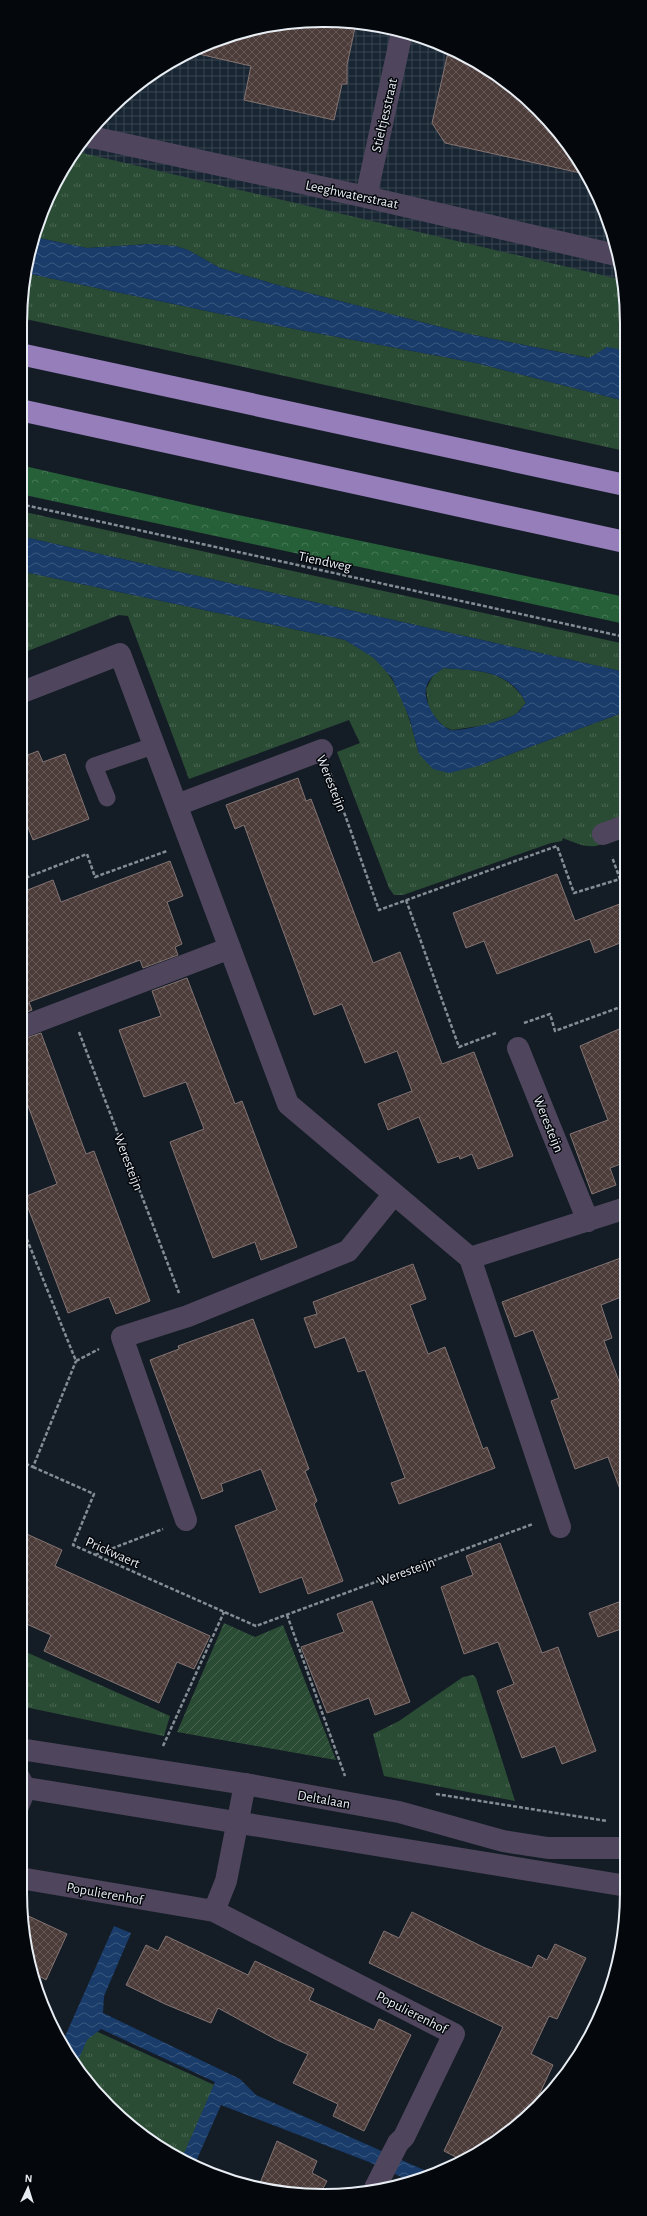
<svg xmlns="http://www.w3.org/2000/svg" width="647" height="2216" viewBox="0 0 647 2216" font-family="'Alegreya Sans',sans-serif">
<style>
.industrial{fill:url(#industrial-grid)}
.grass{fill:url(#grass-tufts)}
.forest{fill:url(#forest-crowns)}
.garden{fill:url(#garden-furrows)}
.water{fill:url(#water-waves);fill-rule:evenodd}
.building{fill:url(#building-cross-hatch);stroke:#847472}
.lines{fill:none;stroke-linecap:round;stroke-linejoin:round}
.path{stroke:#858d94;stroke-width:2.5;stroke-dasharray:4 2;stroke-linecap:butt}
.service{stroke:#4f465d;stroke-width:17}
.minor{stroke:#4f465d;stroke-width:22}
.tertiary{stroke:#4f465d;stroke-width:22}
.motorway{stroke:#957eb9;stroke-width:22}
.labels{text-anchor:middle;stroke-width:3;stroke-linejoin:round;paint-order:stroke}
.street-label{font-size:14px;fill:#e7edf3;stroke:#04070b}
.rim{fill:none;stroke:#e7edf3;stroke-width:2}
</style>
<defs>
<pattern id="industrial-grid" width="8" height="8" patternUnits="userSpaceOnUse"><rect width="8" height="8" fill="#182633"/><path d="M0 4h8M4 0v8" fill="none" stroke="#3a4651"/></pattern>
<pattern id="grass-tufts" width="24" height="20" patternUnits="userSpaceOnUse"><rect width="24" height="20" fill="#2b4c34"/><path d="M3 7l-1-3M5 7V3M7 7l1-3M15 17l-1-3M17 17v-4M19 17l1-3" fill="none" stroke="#4a6652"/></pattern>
<pattern id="forest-crowns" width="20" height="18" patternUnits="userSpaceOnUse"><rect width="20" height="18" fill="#266038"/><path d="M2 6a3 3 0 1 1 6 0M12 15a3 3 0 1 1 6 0" fill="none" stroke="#467755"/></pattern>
<pattern id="garden-furrows" width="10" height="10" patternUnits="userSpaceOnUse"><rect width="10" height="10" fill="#2b4c34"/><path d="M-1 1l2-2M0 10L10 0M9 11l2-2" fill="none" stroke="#4a6652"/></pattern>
<pattern id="water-waves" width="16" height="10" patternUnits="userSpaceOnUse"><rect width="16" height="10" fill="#193c6a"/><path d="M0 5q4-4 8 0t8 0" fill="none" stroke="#3a5880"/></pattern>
<pattern id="building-cross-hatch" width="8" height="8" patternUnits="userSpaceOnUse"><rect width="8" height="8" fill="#4b3c3a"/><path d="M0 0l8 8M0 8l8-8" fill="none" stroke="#655857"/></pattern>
</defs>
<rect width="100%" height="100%" fill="#141d26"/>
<path class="industrial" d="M323,20L382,26L458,51L538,109L596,189L624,284L71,155L109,109L155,71L207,43L264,26Z"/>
<path class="grass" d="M74,151L623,280L625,379H623L624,363L607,347L590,358L464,333L274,284L220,268L188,250L175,246L150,244L87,248L34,237L43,208Z
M25,273L279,326L476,363L625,401V451L21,318Z
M20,511L625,644V672L20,536Z
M20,571L345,640C354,646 366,651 374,658C401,682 410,720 419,754L478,766L625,712V815L615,819C612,826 609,836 604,842C594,852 573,842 563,838L562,841L551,843L403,895H394L389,888L337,752L360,743L349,720L189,779L128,616L119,615L20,654Z
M444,668C478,671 507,669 526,703L515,715L486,725L452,730L443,726L429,710L426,689L434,674Z
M20,1629L24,1631L26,1652L170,1716L164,1736L20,1706Z
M473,1675L476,1678L515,1801L384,1776L373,1734L399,1721L463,1677Z
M87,2027L223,2089L188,2164L139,2133L95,2093L73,2057Z"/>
<path class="forest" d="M20,465L224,512L625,597V624L20,494Z"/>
<path class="garden" d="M224,1623L255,1637L283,1625L336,1760L177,1732Z"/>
<path class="water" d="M34,237L87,248L150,244L175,246L188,250L220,268L274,284L464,333L589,358L607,347L623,350L625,401L476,363L279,326L25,273Z
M20,536L625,672V712L478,766L449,773L433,769L419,754L409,717L392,678L374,658L345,640L20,571ZM444,668C477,671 509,669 526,703C523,706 520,711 516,714C508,720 460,732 451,730C438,726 423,702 426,688C428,679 436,673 444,668Z
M114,1926L131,1933L104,1996L103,2013L240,2079L256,2095L433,2174L412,2182L369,2162L221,2105L194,2166L182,2158L215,2082L101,2029L87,2040L77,2063L63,2041Z"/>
<path class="building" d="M323,20L356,23L347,65V84H342L334,120L244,100L251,66L190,52L207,43L264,26Z
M449,48L458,51L538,109L585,174L445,143L432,123Z
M38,751L43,762L65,754L89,819L33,840L20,807V758Z
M298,778L306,801L311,799L373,963L400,952L442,1064L474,1052L513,1156L478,1169L472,1154L460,1159L459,1156L438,1163L419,1117L388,1130L378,1104L412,1091L397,1051L365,1063L342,1004L314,1015L244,825L235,829L226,805Z
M170,861L183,896L167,902L182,944L175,947L178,955L143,968L140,960L29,1002L32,1010L20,1015V893L53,880L61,902Z
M557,874L575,921L625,902V941L595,953L590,939L497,974L484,941L466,948L453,913Z
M187,978L235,1104L242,1101L297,1247L261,1260L255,1242L213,1258L170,1142L204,1129L186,1082L144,1097L119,1030L161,1016L152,991Z
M626,1026V1162L610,1168L616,1185L592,1194L570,1134L608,1120L580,1046Z
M41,1033L86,1154L94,1151L150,1301L116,1314L109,1297L68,1313L24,1197L57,1184L20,1084V1040Z
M626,1256V1295L601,1305L612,1338L604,1341L626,1400V1500H624L608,1457L575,1469L551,1401L559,1398L533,1330L515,1337L502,1302Z
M413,1264L426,1299L410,1305L428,1354L445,1347L483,1449L487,1447L495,1468L399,1504L391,1483L405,1478L365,1370L358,1372L345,1337L315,1348L304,1318L317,1314L313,1302Z
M253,1319L309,1469L305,1471L317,1501L314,1504L343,1581L308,1594L302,1577L260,1593L235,1526L277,1510L261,1469L221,1484L223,1491L202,1499L150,1360L179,1349L178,1346Z
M20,1531L62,1550L55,1566L210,1636L194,1669L177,1662L159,1703L44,1651L51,1635L20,1621Z
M500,1543L542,1653L558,1647L596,1751L562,1764L555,1746L522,1758L497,1691L514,1684L498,1642L464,1654L441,1587L473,1575L466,1556Z
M627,1599V1627L598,1637L589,1613Z
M372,1601L410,1702L375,1715L369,1698L327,1713L301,1647L344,1632L337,1614Z
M412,1912L483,1947L532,1968L538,1955L547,1960L555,1944L586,1958L557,2019L549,2016L531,2054L553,2065L532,2110L529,2108L524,2118L508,2133L464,2161L444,2151L503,2027L369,1963L384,1931L399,1938Z
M22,1913L67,1934L46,1980L32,1972L26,1951Z
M166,1936L248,1975L255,1961L314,1989L309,2000L374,2030L379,2019L411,2035L364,2131L333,2116L338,2104L293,2083L308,2054L277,2040L218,2008L211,2023L165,2004L126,1985L146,1945L158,1951Z
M277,2141L317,2161L312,2173L327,2181L320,2194L303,2195L258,2188Z"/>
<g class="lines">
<path class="path" d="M20,504L625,637
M20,729L25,727L22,717
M330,773L379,910L557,846L574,893L620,879L612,857
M620,879L625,877
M20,880L87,854L95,877L167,851
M406,900L459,1047L496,1033
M524,1023L550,1014L555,1031L626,1005
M79,1032L179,1293
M20,1222L76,1361L99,1349
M20,1461L33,1467L76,1361
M33,1467L94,1494L73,1545L256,1626L533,1524
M95,1555L163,1529
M287,1615L345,1776
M163,1746L224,1612
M436,1794L607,1821"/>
<path class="service" d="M107,798L94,766L153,746
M20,1774L28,1789L20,1808"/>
<path class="minor" d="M87,136L366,197L616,255
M366,197L402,32
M20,693L120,654L288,1104L470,1258L626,1208
M177,805L322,750
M603,834L625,826
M20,1028L230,948
M518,1048L588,1221
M470,1258L560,1527
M186,1520L122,1337L188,1316L348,1251L394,1194
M20,1878L214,1911L454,2034L404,2137L398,2143L375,2188
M214,1911L226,1881L245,1784"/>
<path class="tertiary" d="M20,1749L245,1784L399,1812L503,1841L548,1848H627
M20,1787L627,1886"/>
<path class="motorway" d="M20,354L625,485
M20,410L625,542"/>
</g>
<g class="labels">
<g class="street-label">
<text transform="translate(384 115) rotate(-77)" y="5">Stieltjesstraat</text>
<text transform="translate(352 194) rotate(12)" y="5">Leeghwaterstraat</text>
<text transform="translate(325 561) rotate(12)" y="5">Tiendweg</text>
<text transform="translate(332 783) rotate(68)" y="5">Weresteijn</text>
<text transform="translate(549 1124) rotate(68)" y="5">Weresteijn</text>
<text transform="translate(129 1162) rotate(69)" y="5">Weresteijn</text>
<text transform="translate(113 1552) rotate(24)" y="5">Prickwaert</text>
<text transform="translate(406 1571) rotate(-20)" y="5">Weresteijn</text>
<text transform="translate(324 1799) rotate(10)" y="5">Deltalaan</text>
<text transform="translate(105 1893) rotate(10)" y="5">Populierenhof</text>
<text transform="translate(412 2012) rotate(27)" y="5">Populierenhof</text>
</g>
</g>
<path d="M0 0H647V2216H0ZM323 27H324A296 296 0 0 1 620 323V1893A296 296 0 0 1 324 2189H323A296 296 0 0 1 27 1893V323A296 296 0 0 1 323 27Z" fill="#04070b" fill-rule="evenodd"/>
<path class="rim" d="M323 27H324A296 296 0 0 1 620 323V1893A296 296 0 0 1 324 2189H323A296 296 0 0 1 27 1893V323A296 296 0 0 1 323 27Z"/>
<g transform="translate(28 2188) rotate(4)" stroke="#04070b" stroke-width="3" paint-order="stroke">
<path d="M0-3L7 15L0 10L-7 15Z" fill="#e7edf3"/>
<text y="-6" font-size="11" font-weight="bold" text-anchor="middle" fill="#e7edf3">N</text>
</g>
</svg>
